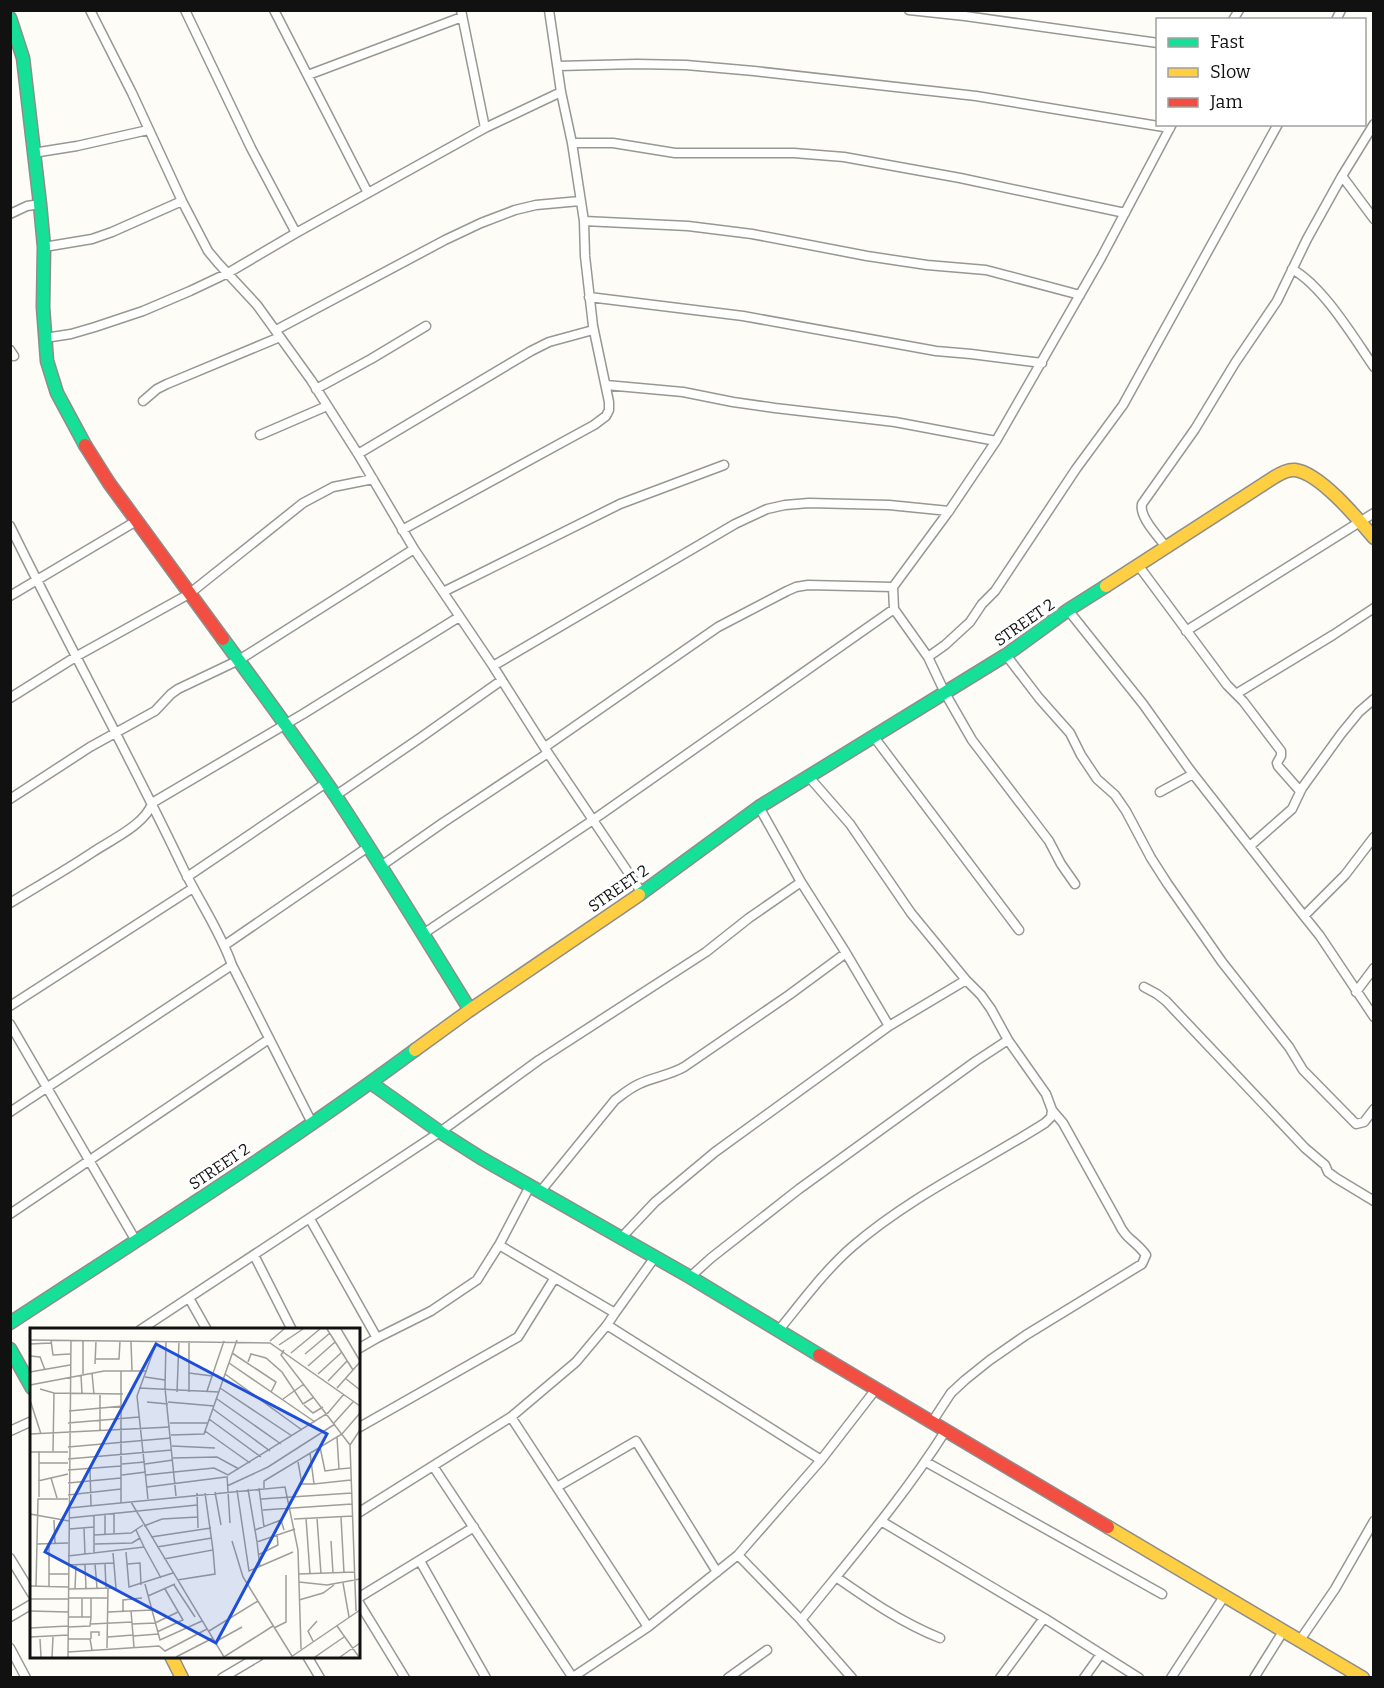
<svg xmlns="http://www.w3.org/2000/svg" width="1384" height="1688" viewBox="0 0 1384 1688" font-family="Bitter,serif">
<style>
.lines{fill:none;stroke-linecap:round;stroke-linejoin:round}
.street-casing{stroke:#979795;stroke-width:11}
.fast-casing{stroke:#8e8d8b;stroke-width:15}
.slow-casing{stroke:#8e8d8b;stroke-width:15}
.jam-casing{stroke:#8e8d8b;stroke-width:15}
.street{stroke:#fffffe;stroke-width:8}
.fast{stroke:#16e098;stroke-width:12}
.slow{stroke:#ffcf43;stroke-width:12}
.jam{stroke:#f24e42;stroke-width:12}
.labels{text-anchor:middle;stroke-width:6;stroke-linejoin:round;paint-order:stroke}
.street-label{font-size:16px;fill:#111;stroke:#fff}
.inset-road{fill:none;stroke:#9f9e9b;stroke-width:1.5}
.view{fill:#1d4ed8;fill-opacity:0.15;stroke:#1d4ed8;stroke-width:3}
.inset-edge{fill:none;stroke:#111;stroke-width:3}
</style>
<rect width="100%" height="100%" fill="#fdfcf7"/>
<g class="lines">
<defs>
<path id="street" d="M90,10L132,93L182,201L208,251L218,263L257,305L311,380L358,454L414,549L493,666L548,753L642,893
M185,10L251,148L296,233
M274,10L368,193
M461,10L485,128
M909,10L965,16L1158,43
M1233,20L1239,10
M1336,20L1341,10
M558,66L637,64L686,65L754,71L976,96L1170,128
M308,75L462,17
M572,143H613L675,153H794L844,157L960,178L1125,213
M33,153L77,146L148,130
M1342,176L1374,219
M10,214L27,206L40,204
M584,221L688,226L752,234L867,256L927,265L986,270L1080,295
M44,247L92,239L112,232L182,201
M1292,269C1323,286 1354,338 1374,367
M589,297L743,316L936,351L971,354L1042,363
M276,330L445,240L481,223L515,210L536,205L580,201
M45,338L71,334L95,327L143,311L190,291L228,273L296,233L485,128L561,92
M10,350L14,356
M606,385L683,392L733,402L775,408L895,422L996,441
M316,389L371,359L426,326
M143,401L157,389L167,384L280,337
M260,435L327,406
M358,454L531,351L549,342L593,330
M10,526C66,641 128,752 183,868C199,901 220,931 232,965L312,1123
M402,530L594,425L606,416L609,410V402L593,326L585,256L584,221L572,143L561,92L549,10
M1166,547C1158,536 1139,517 1142,504L1195,429L1235,363L1277,301L1307,239L1342,176L1374,124
M1138,565L1227,685L1243,701L1281,751V756L1277,763L1278,766L1300,791
M893,587L894,609L928,657L945,693L972,740L1049,841L1061,864L1075,884
M443,592L620,504L724,465
M10,596L138,520
M1068,610L1143,704L1190,770L1304,916L1345,875L1374,837
M1186,631L1374,513
M1006,655L1039,698L1070,733L1081,755L1097,779L1115,795L1126,811L1151,858L1167,883L1222,962L1289,1047L1303,1070L1356,1124L1364,1122L1374,1109
M928,657L945,645L970,622L982,604L995,591L1076,469L1123,405L1278,124
M493,666L735,524L767,509L785,505L809,503L889,505L949,511
M1236,694L1333,635L1374,608
M10,698L77,656L189,594L303,503L333,487L373,479
M874,737L1019,930
M545,747L718,627L787,591L796,587L808,585L893,587L949,511L996,441L1101,258L1172,124
M1160,792L1193,774
M335,796L420,738L502,680
M10,799L90,747L155,711L171,694L178,689L239,660L414,549
M759,807L801,882L846,953L889,1026
M1250,846L1292,809L1302,788L1341,734L1359,712L1374,699
M381,866L444,822L548,753
M187,877L326,783
M10,903C38,886 66,870 93,852C111,840 146,824 152,803L303,714L459,617
M1304,916L1320,936L1374,1017
M423,934L593,820L894,609
M225,945L368,847
M1144,987L1157,994L1166,1001L1305,1148L1325,1165L1328,1172L1336,1178L1374,1201
M1356,992L1374,968
M10,1006L193,888
M10,1024L136,1241
M10,1112L232,965
M540,1192L615,1100C623,1094 630,1088 639,1084C654,1077 670,1075 684,1067L789,995L846,953
M10,1214L269,1039
M310,1219L377,1338
M621,1238L655,1202L715,1152L889,1026L966,980
M499,1245L615,1313L607,1325
M254,1255L292,1330
M690,1277L711,1258L799,1189L976,1061L1008,1040
M189,1298L207,1330
M615,1313L655,1257
M140,1330L440,1132L539,1060L706,952L749,918L801,882
M778,1331C802,1302 825,1270 853,1246C911,1196 982,1163 1045,1123L1051,1117L1052,1110L1046,1094L1008,1040L991,1009L981,995L966,980L911,913L850,824L809,777
M358,1349L377,1338L431,1311L477,1280L499,1245L530,1186
M511,1417L648,1627L738,1555L821,1460L876,1389
M932,1422L951,1393L965,1380L990,1360L1026,1335L1142,1264L1146,1255C1135,1240 1126,1240 1118,1222L1063,1123L1052,1110
M358,1428L518,1337L554,1279
M10,1431L32,1421
M926,1462L1162,1594
M433,1466L573,1678
M557,1487L636,1441L717,1572
M358,1513L511,1417L576,1362L607,1325L821,1460
M881,1521L1044,1618L1101,1654L1084,1678
M738,1555L801,1620L852,1678
M10,1558L32,1594
M420,1561L486,1678
M836,1577C869,1600 902,1623 940,1638
M358,1598L474,1527
M358,1601L405,1678
M10,1617L32,1604
M801,1620C851,1558 903,1498 946,1430
M1300,1640L1335,1589L1374,1521
M10,1648L26,1678
M1101,1654L1139,1678
M307,1656L320,1678
M573,1677L648,1627
M222,1678L259,1656
M728,1678L767,1650
M1000,1678L1044,1618
M1171,1678L1225,1595
M1254,1678L1284,1630"/>
<path id="fast" d="M10,18L23,58L40,204L44,247L43,307L47,361L57,393L85,445
M223,639C262,692 300,744 337,798C383,868 426,939 470,1010
M639,895L759,807L1006,655L1068,610L1106,586
M371,1083L440,1132L481,1158L690,1277L819,1355
M10,1323C146,1234 284,1147 415,1050
M10,1349L32,1388"/>
<path id="slow" d="M1106,586L1273,478C1279,474 1287,469 1295,470C1320,473 1358,519 1374,538
M415,1050L470,1010L639,895
M1108,1527L1363,1678
M171,1656L182,1678"/>
<path id="jam" d="M85,445L109,483L223,639
M819,1355L1108,1527"/>
</defs>
<use href="#street" class="street-casing"/>
<use href="#fast" class="fast-casing"/>
<use href="#slow" class="slow-casing"/>
<use href="#jam" class="jam-casing"/>
<use href="#street" class="street"/>
<use href="#fast" class="fast"/>
<use href="#slow" class="slow"/>
<use href="#jam" class="jam"/>
</g>
<g class="labels">
<g class="street-label">
<text transform="translate(1024 622) rotate(-35)" y="6">STREET 2</text>
<text transform="translate(618 888) rotate(-35)" y="6">STREET 2</text>
<text transform="translate(219 1166) rotate(-34)" y="6">STREET 2</text>
</g>
</g>
<g transform="translate(30 1328)">
<rect width="330" height="330" fill="#fdfcf7"/>
<path class="inset-road" d="M297,1L323,42M311,1L330,33M0,12L240,15L330,78M21,12L23,27L40,26M53,13V46M101,13L102,43M136,13L135,60L146,168M240,13L254,1M0,16L21,15M249,17L273,1M254,22L251,27L320,117L326,283M202,25L246,54L241,64M261,25L290,1M275,26L300,5M0,28L10,29L15,42M66,31H89L90,13M218,34L221,26L236,30L252,44L273,76L284,69M199,35L285,94M65,36L66,13M278,38L305,14M0,44L40,37M62,45L64,67M159,45L182,48M195,46L272,102M288,46L312,24M51,47L52,66M115,49L135,52M315,50L330,62M298,53L317,33M0,57L74,43H117M109,60L189,64M190,60L262,108M307,60L330,34M10,61L24,65L93,66M177,63L194,13M147,64L149,13M159,64V13M70,67V103M187,71L251,116M253,71L274,56M0,72L11,106M117,74L138,76M138,74L184,78M274,77L283,85L293,79M183,81L240,123M39,83L93,78M179,91L231,129M38,95L109,89M140,95H177M304,95L323,74M175,103L220,135M0,106L140,99M141,107L174,106L207,12M307,109L309,141L320,140M320,117L330,102M142,118L185,120M38,119L141,110M290,119L295,143L309,141M9,123V169M23,123L24,65M0,124H38M280,125L284,156L321,152M143,130L187,129L209,141M38,131L142,122M268,134L272,156H284M9,135H38M92,136L115,134M115,136L143,132M60,141L61,178M38,142L91,138M144,144L184,140L198,147L298,85L314,66M92,147L116,144M116,147L144,144M197,148L200,195M21,150L27,170M8,153L38,146M38,155L91,150M197,158L238,139L305,96M117,159L196,149M229,160L234,199M234,160V153L312,106L330,85M218,161L227,214L265,201M207,162L219,243L263,224M185,164L191,197M167,165L168,200M38,167L91,161M118,171L107,68L127,13M231,171L322,165M101,174L194,329L243,298M91,175V43M39,180L255,159L268,222L271,321M233,182L322,176M0,186L39,193M84,186V205M64,188V226M311,189L314,245M39,190L167,177M276,190L280,246M287,190L291,246M264,191L323,188M24,192L25,216M114,198L132,191L168,189M54,200L55,227M39,201L64,199M106,202L114,219M225,202L251,192L254,202M75,206V187M64,207L101,205L113,197M121,209L181,200M202,213L213,249L262,328M301,213L303,245M227,214L230,239M7,216L38,215M19,216V258M65,216L102,215L110,210M127,219L182,210M96,224L99,259L143,245M228,227L248,217L247,206M38,228L114,219L131,250M134,231L183,222L175,165M65,236L67,260M75,236L76,260M97,236L110,235L111,257M38,237L84,235M55,237L56,260M19,246H38M269,246L325,244M147,252L185,246L183,222M269,254L297,257L330,251M313,255L319,289M115,256L130,312L172,293M144,257L165,289M0,258L38,259M6,258L8,171H38M38,261L86,260L83,225M45,261L46,237M118,268L145,256M38,270H78M52,270V289M0,271H38M269,272L293,265L304,257M0,283L38,284M93,283V272L112,270M101,283L104,319M78,284L122,282M38,289H61V270M61,296L102,294M102,296L125,295L148,284M307,298L329,329M38,299L60,298L61,289M0,300L38,298M244,300L256,294V247M179,303L228,273M127,304L153,292L135,261M103,308L128,306M0,309L38,307M78,309L103,307M10,311L11,329M38,311H60L62,322M61,311V304H69V308M283,313L278,303L287,293M185,314L212,299M77,320L78,260M38,324L129,318L135,323L177,301M22,329L23,309M38,329L41,12M146,329L183,310M261,329L330,282M285,329L314,309M310,329L330,315"/>
<path class="view" d="M126,16L297,106L186,315L15,224Z"/>
<rect width="330" height="330" class="inset-edge"/>
</g>
<rect width="1384" height="1688" fill="none" stroke="#111111" stroke-width="24"/>
<rect x="1156" y="18" width="210" height="108" fill="#ffffff" stroke="#a0a0a0" stroke-width="1.5"/>
<rect x="1168" y="38" width="30" height="9" fill="#16e098" stroke="#a0a0a0" stroke-width="1.5"/>
<text x="1210" y="48" font-size="18" fill="#111111">Fast</text>
<rect x="1168" y="68" width="30" height="9" fill="#ffcf43" stroke="#a0a0a0" stroke-width="1.5"/>
<text x="1210" y="78" font-size="18" fill="#111111">Slow</text>
<rect x="1168" y="98" width="30" height="9" fill="#f24e42" stroke="#a0a0a0" stroke-width="1.5"/>
<text x="1210" y="108" font-size="18" fill="#111111">Jam</text>
</svg>
